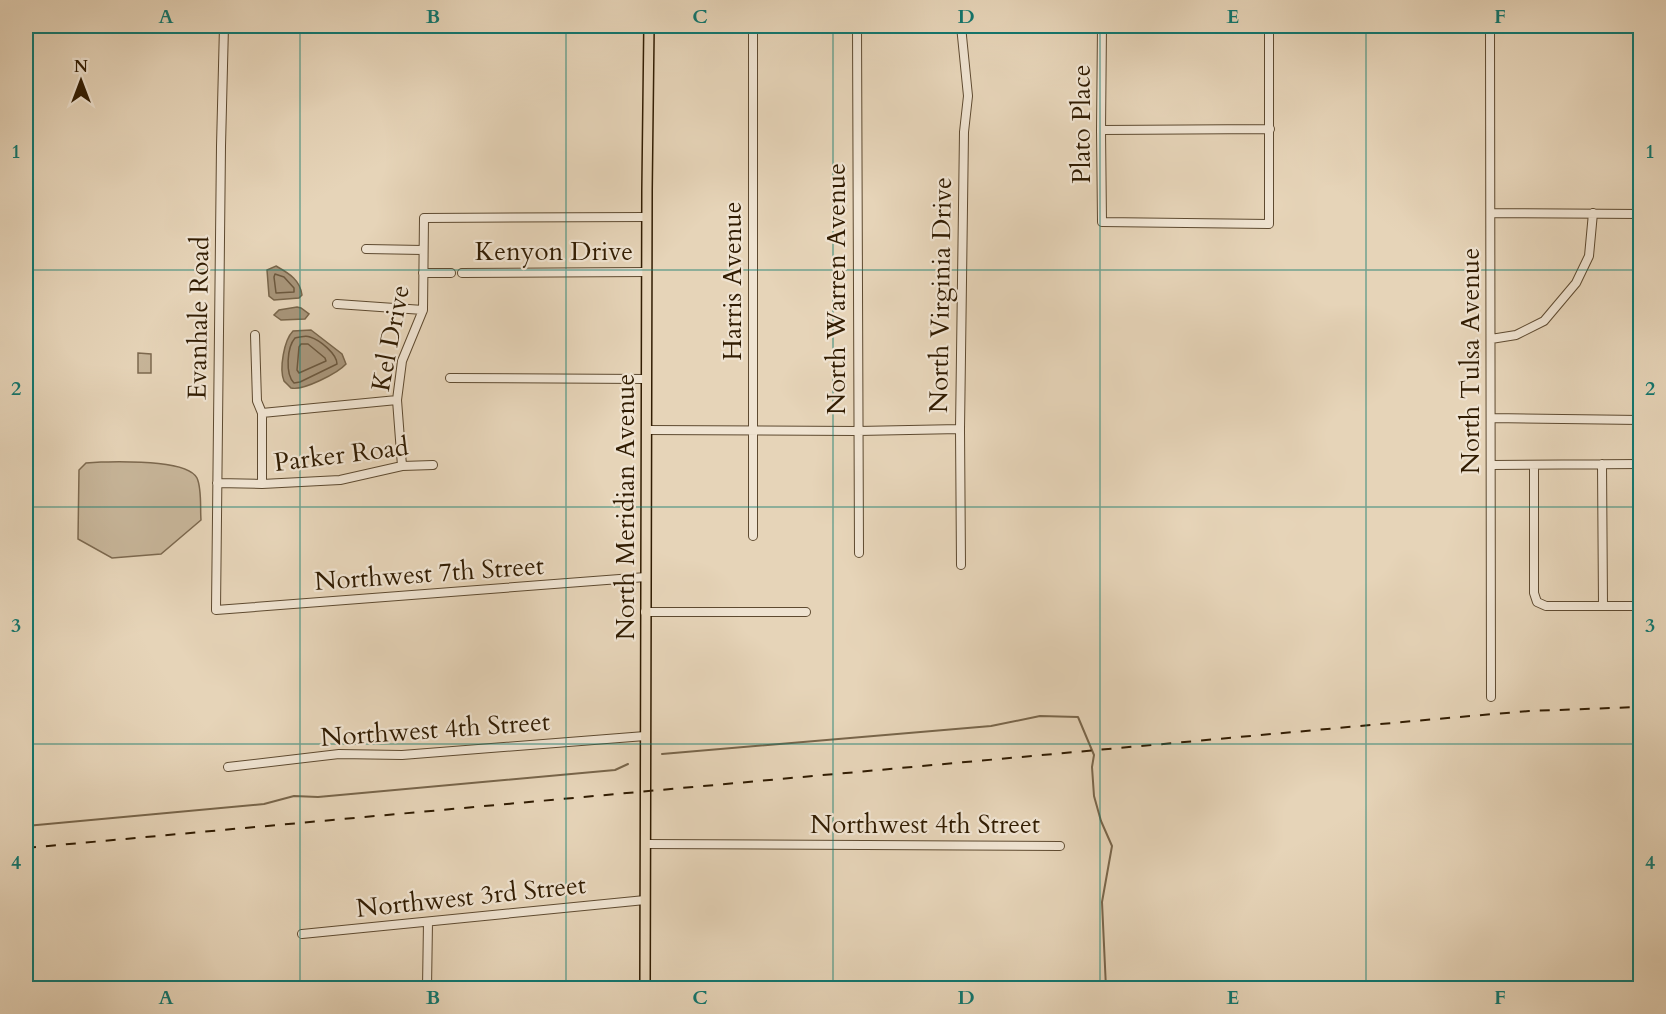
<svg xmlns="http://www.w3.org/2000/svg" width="1666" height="1014" viewBox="0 0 1666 1014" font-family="Cardo,serif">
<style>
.green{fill:#c7b599;stroke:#7c684e;stroke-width:1.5}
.water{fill:#a8957a;stroke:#78654a;stroke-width:1.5}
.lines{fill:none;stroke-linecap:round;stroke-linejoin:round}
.shore{stroke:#6c583e;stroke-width:1.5}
.stream{stroke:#78654a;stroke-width:2}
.minor-casing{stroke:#5e4a30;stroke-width:10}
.major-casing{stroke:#311c02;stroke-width:12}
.minor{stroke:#efe3d1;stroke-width:8}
.major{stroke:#e6d4b8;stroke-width:9}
.rail{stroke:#311c02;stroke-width:2;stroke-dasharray:10 10;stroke-linecap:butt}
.grid{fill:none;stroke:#0f766e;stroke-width:1.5;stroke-opacity:0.55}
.labels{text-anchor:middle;stroke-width:4.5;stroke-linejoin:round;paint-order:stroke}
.street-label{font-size:26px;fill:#311c02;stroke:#efe3d1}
.neatline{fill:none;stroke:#0f766e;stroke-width:2}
.grid-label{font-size:20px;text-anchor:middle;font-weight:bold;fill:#0f766e}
</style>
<rect width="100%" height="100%" fill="#e6d4b8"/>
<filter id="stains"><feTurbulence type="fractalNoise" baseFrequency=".00333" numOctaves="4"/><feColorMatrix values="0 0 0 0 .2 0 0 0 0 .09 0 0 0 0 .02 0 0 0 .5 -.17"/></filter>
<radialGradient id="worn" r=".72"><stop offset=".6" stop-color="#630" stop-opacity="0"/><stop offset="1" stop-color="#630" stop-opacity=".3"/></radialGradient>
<path class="green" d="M138,353L151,354V373H138Z
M101,462C120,462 187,459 197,478C202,489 200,508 201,520L161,554L112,558L78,539L79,470L86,463Z"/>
<path class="water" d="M276,266C288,273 300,279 302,295L299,298L274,300L269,296L267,270Z
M297,307L301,308L309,314L305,319L281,320L274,315L279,310Z
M311,330L342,354L346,364C338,373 303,391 291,388C290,387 285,382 284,381C279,369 284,340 293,331Z"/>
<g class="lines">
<path class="shore" d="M275,274L284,277L294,288V292L276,293L274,277Z
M295,338C299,337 306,335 310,337C320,340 337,354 337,364L300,382L294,383C285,374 287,347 295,338Z
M308,344L325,358L326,361L299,373L297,370L299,347L301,344Z"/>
<path class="stream" d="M662,754L991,726L1040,716L1078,717L1094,755L1092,767L1094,796L1101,821L1112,846L1102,902L1106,988
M26,826L264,804L294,796L318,797L615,770L628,764"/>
<defs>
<path id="minor" d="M224,26L221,146L216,610L646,577
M857,26L859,553
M1102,26L1101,130L1102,222L1269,224V26
M1490,26L1491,697
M1101,130L1270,129
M1491,213L1640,214
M366,249L423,250
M423,273H451
M462,273L647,272
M337,304L423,310
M255,335L257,401L262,413V484
M1491,339L1516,335L1544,321L1576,283L1589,256L1593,213
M450,378L646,379
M262,413L397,400
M1491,418L1640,420
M646,430L858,431L960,429
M1602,464L1603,605
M1491,465L1640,464
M1534,465V593L1537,602L1546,606H1640
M402,466L397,400L402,361L423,310L424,218L647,217
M217,483L262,484L340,480L402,466L433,465
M753,536V26
M961,565L960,429L964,132L968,96L961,26
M645,612H806
M228,767L339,754L402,755L645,736
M645,844L1060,846
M302,934L645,900
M427,988L428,922"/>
<path id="major" d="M645,988L647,190L649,26"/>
</defs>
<use href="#minor" class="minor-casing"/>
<use href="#major" class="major-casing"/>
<use href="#minor" class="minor"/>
<use href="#major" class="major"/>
<path class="rail" d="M26,848L1436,719L1529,711L1640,707"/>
</g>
<path class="grid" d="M300,26V988M566,26V988M833,26V988M1100,26V988M1366,26V988M26,270H1640M26,507H1640M26,744H1640"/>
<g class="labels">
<g class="street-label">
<text transform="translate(1081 124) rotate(-90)" y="9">Plato Place</text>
<text x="554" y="260">Kenyon Drive</text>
<text transform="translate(732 281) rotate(-90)" y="9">Harris Avenue</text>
<text transform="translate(836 289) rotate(-90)" y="9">North Warren Avenue</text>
<text transform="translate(940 295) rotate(-89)" y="9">North Virginia Drive</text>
<text transform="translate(198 318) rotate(-89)" y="9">Evanhale Road</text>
<text transform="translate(390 338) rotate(-79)" y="9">Kel Drive</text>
<text transform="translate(1470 361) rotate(-90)" y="9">North Tulsa Avenue</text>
<text transform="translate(341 454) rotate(-7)" y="9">Parker Road</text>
<text transform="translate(625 507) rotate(-90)" y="9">North Meridian Avenue</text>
<text transform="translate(429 573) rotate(-4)" y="9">Northwest 7th Street</text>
<text transform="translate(435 729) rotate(-4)" y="9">Northwest 4th Street</text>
<text x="925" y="833">Northwest 4th Street</text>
<text transform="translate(471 896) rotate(-6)" y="9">Northwest 3rd Street</text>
</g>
</g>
<rect width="1666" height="1014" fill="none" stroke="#e6d4b8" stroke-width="66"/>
<g transform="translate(81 81)" stroke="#efe3d1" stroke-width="4.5" paint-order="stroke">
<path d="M0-4.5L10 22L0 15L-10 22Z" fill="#311c02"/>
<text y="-9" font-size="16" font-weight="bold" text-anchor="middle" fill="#311c02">N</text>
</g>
<rect x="33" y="33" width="1600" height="948" class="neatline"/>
<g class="grid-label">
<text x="166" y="23">A</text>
<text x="433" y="23">B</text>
<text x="700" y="23">C</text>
<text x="966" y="23">D</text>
<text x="1233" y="23">E</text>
<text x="1500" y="23">F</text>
<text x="16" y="158">1</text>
<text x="1650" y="158">1</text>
<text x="16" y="395">2</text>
<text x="1650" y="395">2</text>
<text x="16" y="632">3</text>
<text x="1650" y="632">3</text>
<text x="16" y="869">4</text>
<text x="1650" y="869">4</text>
<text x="166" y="1004">A</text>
<text x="433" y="1004">B</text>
<text x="700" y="1004">C</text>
<text x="966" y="1004">D</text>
<text x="1233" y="1004">E</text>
<text x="1500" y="1004">F</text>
</g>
<rect width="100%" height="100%" filter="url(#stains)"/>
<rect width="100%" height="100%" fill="url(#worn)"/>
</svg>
